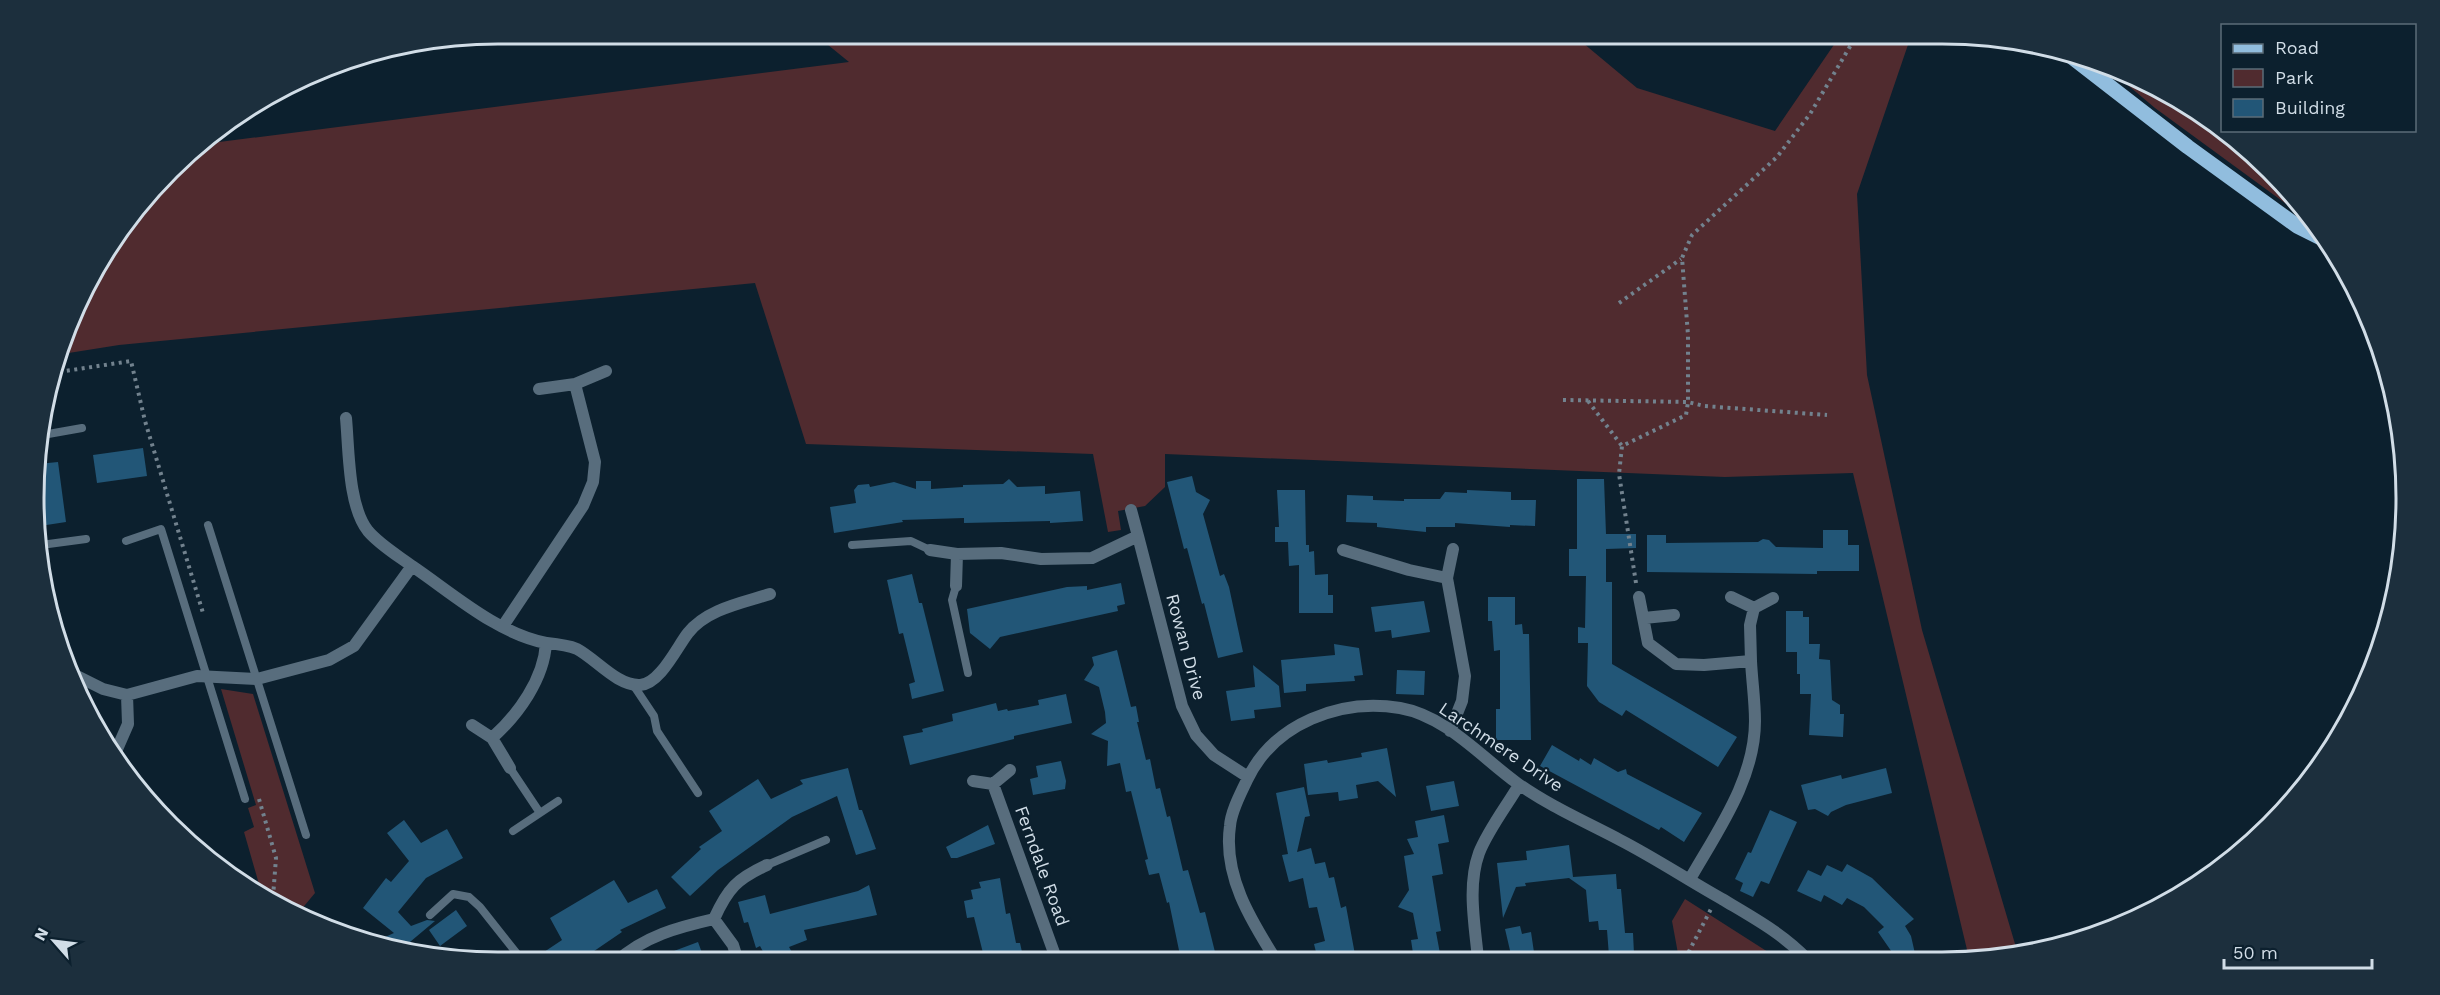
<svg xmlns="http://www.w3.org/2000/svg" width="2440" height="995" viewBox="0 0 2440 995" font-family="'Work Sans',sans-serif">
<style>
.green{fill:#502b2f}
.building{fill:#225677}
.lines{fill:none;stroke-linecap:round;stroke-linejoin:round}
.path{stroke:#72828e;stroke-width:4;stroke-dasharray:3 4.5;stroke-linecap:butt}
.lane{stroke:#586d7d;stroke-width:8}
.street{stroke:#586d7d;stroke-width:12}
.primary{stroke:#91bdde;stroke-width:15}
.labels{text-anchor:middle;stroke-width:4.5;stroke-linejoin:round;paint-order:stroke}
.street-label{font-size:18px;fill:#d1dde7;stroke:#0c202e}
.rim{fill:none;stroke:#d1dde7;stroke-width:3}
</style>
<rect width="100%" height="100%" fill="#0c202e"/>
<path class="green" d="M827,33H1571L1637,88L1775,131L1842,33H1912L1857,194L1867,375L1922,630L2018,954L2003,958H1969L1853,473L1725,477L1165,454V487L1145,506L1118,511L1121,530L1108,532L1093,454L806,444L755,283L119,345L56,355L95,266L196,145L849,62L822,40Z
M2099,61L2174,95L2248,148L2313,219L2296,211L2155,108Z
M221,689L253,694L315,893L300,911L261,891L244,832L254,827L248,808L256,805Z
M1685,899L1779,959H1679L1672,921Z"/>
<path class="building" d="M143,448L147,476L97,483L93,455Z
M58,462L66,522L40,526L38,464Z
M1192,476L1196,492L1210,500L1203,514L1220,576L1224,574L1229,587L1243,652L1218,658L1204,603L1202,604L1187,548L1184,549L1167,482Z
M1009,479L1017,487L1045,486V494L1080,491L1083,521L1050,523V521L964,523V518L902,520L903,522L834,533L830,507L856,503L854,490L858,485L869,484L870,487L894,482L916,489V481H931V489L963,487V485L1003,484Z
M1577,479H1604L1606,534H1636V548L1606,549V582H1612V664L1737,737L1718,767L1626,710L1622,716L1599,702L1587,686L1588,643H1578V627L1585,628L1586,576H1569V549H1577Z
M1277,490H1305L1306,545H1309V552L1314,551L1315,575L1328,574V595H1333V613H1299V565L1289,566L1288,542H1275V527H1279Z
M1467,490L1511,492V500H1536L1535,526L1510,525V527L1455,523V527H1426V532L1377,527V523L1346,522L1347,495L1373,496V500L1404,501V499H1440L1445,492L1467,493Z
M1823,530H1848V545H1859V571H1817V574L1647,572V535H1666V543L1758,542L1763,539L1769,540L1776,547L1823,548Z
M912,574L919,603H922L944,691L912,699L909,684L915,682L903,633L899,634L887,580Z
M1121,583L1125,604L1117,606L1118,611L1000,637L990,649L970,633L967,609L1067,587L1087,586V590Z
M1488,597H1515V625L1522,624L1523,634H1529L1531,740H1496V709H1500V650L1494,651L1492,621H1488Z
M1424,601L1430,632L1392,638L1391,630L1375,632L1371,607Z
M1786,611H1803V617H1809V644H1820L1819,659L1830,660L1832,700L1840,705V714H1844L1843,737L1809,735L1811,694H1800V674H1797V652H1786Z
M1334,644L1359,648L1363,675L1354,676L1355,681L1306,684V691L1284,693L1281,660L1335,655Z
M1117,650L1131,707L1136,706L1139,722H1137L1146,760L1150,759L1156,789L1160,788L1167,817L1170,816L1183,871L1188,870L1200,913L1205,912L1217,960H1181L1169,902L1167,903L1159,873L1149,875L1145,860L1148,859L1131,791L1126,792L1120,763L1107,766L1108,741L1091,734L1106,723L1105,712L1099,687L1084,680L1094,665L1092,657Z
M1253,665L1279,686L1281,707L1254,710L1255,718L1231,721L1226,691L1255,687Z
M1397,670L1425,671L1424,695L1396,694Z
M1066,694L1072,723L1014,736V739L910,765L903,736L923,732L922,729L953,721L952,714L996,703L998,711L1007,709L1008,711L1039,705L1038,700Z
M1552,745L1579,761L1580,758L1591,765L1594,758L1618,772L1626,769L1627,774L1702,813L1684,842L1661,827L1659,830L1540,766Z
M1387,748L1396,797L1378,781L1356,785L1358,798L1339,801L1338,792L1308,795L1304,764L1327,760L1328,763L1362,757L1361,753Z
M1061,761L1066,781L1065,789L1033,795L1030,779L1038,777L1036,766Z
M848,768L859,810H862L876,849L856,855L837,796L792,817L718,870L690,896L671,877L701,849L699,847L722,831L709,811L758,779L771,799L803,784L800,780Z
M1886,768L1892,793L1846,805L1831,812L1828,816L1815,809L1808,810L1801,785L1841,775L1842,779Z
M1454,781L1459,806L1431,811L1426,786Z
M1304,787L1310,816L1305,817L1297,852L1311,848L1315,864L1325,862L1329,878L1334,877L1341,908L1346,906L1356,960H1318L1314,944L1325,941L1317,907L1309,908L1303,878L1289,882L1282,855L1288,854L1276,793Z
M1770,810L1797,822L1769,884L1761,881L1753,897L1740,891L1743,883L1735,879L1748,852L1751,853Z
M1444,815L1449,842L1438,844L1443,874L1432,876L1441,931L1436,932L1441,959L1414,960L1411,940L1418,939L1413,913L1398,907L1409,890L1404,856L1414,854L1407,839L1418,837L1415,821Z
M404,820L421,843L447,829L463,858L426,878L398,912L411,926L427,920L435,921L404,947L374,942L394,933L363,908L386,878L391,882L409,861L387,833Z
M988,825L995,844L957,858H951L946,847Z
M1569,845L1573,877L1616,874L1617,889H1621L1625,933H1633L1634,954L1609,956L1607,930H1599L1598,921L1589,922L1586,890L1569,878L1525,883L1526,886L1516,887L1503,918L1497,863L1527,860L1526,851Z
M1847,864L1872,878L1914,919L1905,926L1911,936L1916,958H1896L1878,932L1884,927L1864,907L1847,898L1842,905L1824,895L1821,902L1797,891L1808,870L1821,876L1827,865L1842,872Z
M1000,878L1006,914L1010,913L1016,943H1020L1024,961H985L974,917L967,918L964,901L973,899L971,890L981,888L979,882Z
M614,880L628,903L657,889L666,908L620,930L622,932L578,962H550L544,952L562,940L550,918Z
M869,885L877,915L804,930L807,940L789,947L797,961H768L760,946L756,948L748,922L744,923L738,902L765,895L770,914L858,891Z
M456,910L467,926L440,946L429,930Z
M1520,926L1522,934L1531,932L1535,959H1512L1505,929Z
M698,942L705,961L650,962V960Z"/>
<g class="lines">
<path class="path" d="M1619,303L1681,259
M52,373L131,361L145,421L203,613
M1563,400L1688,402L1704,406L1827,415
M1588,401L1622,446
M1636,583L1619,474L1622,446L1686,415L1688,402V335L1682,258L1692,235L1777,157L1810,114L1858,33
M259,799L276,858L273,897
M1685,959L1711,909"/>
<path class="lane" d="M37,436L82,428
M208,525L306,835
M126,541L161,529L245,799
M41,545L86,539
M852,545L911,541L930,550
M956,586L952,600L968,673
M632,683L654,716L657,731L698,793
M510,768L540,813L513,831
M540,813L558,801
M767,865L826,840
M430,915L453,894L469,897L480,907L522,960"/>
<path class="street" d="M575,384L606,371
M1131,510L1138,536
M930,550L957,554L1001,553L1041,559L1092,558L1138,536L1182,706L1196,735L1214,755L1248,777
M1343,550L1409,570L1447,578
M412,566C452,593 496,633 546,643C544,679 518,715 492,738L472,725
M956,586L957,554
M1639,597L1648,643L1676,664L1704,665L1751,661C1752,681 1755,701 1755,721C1755,779 1718,830 1690,879
M1731,597L1754,608L1773,598
M1644,618L1674,615
M503,626L583,506L593,482L595,462L575,384L539,389
M546,643C556,644 567,645 577,649C596,659 617,686 640,685C660,684 677,647 688,633C707,609 742,603 770,594
M1751,661L1750,625L1754,608
M75,675L103,689L127,695
M1450,731L1462,701L1465,676L1447,578L1453,549
M492,738L510,768
M114,756L128,724L127,695L197,676L257,679L329,660L354,646L412,566C397,555 380,545 368,531C348,506 349,450 346,418
M973,781L993,784L1010,770
M993,784L1057,961
M714,919C728,888 737,879 767,865
M1478,959C1475,926 1467,886 1479,853C1488,830 1506,807 1519,785
M522,960L523,962
M1276,960C1250,919 1223,875 1230,826C1231,811 1241,793 1247,780C1274,723 1341,698 1400,708C1446,716 1481,757 1517,783C1549,806 1586,822 1620,840C1655,858 1688,880 1722,899C1752,917 1782,933 1807,959
M616,962C644,936 679,927 714,919L733,945L738,961"/>
<path class="primary" d="M2068,54L2188,147L2297,226L2327,241"/>
</g>
<g class="labels">
<g class="street-label">
<text transform="translate(1186 647) rotate(75)" y="6">Rowan Drive</text>
<text transform="translate(1501 747) rotate(34)" y="6">Larchmere Drive</text>
<text transform="translate(1042 866) rotate(70)" y="6">Ferndale Road</text>
</g>
</g>
<path d="M0 0H2440V995H0ZM498 44H1942A454 454 0 0 1 2396 498V498A454 454 0 0 1 1942 952H498A454 454 0 0 1 44 498V498A454 454 0 0 1 498 44Z" fill="#1c2f3d" fill-rule="evenodd"/>
<path class="rim" d="M498 44H1942A454 454 0 0 1 2396 498V498A454 454 0 0 1 1942 952H498A454 454 0 0 1 44 498V498A454 454 0 0 1 498 44Z"/>
<rect x="2221" y="24" width="195" height="108" fill="#0c202e" stroke="#5b6c78" stroke-width="1.5"/>
<rect x="2233" y="44" width="30" height="9" fill="#91bdde" stroke="#5b6c78" stroke-width="1.5"/>
<text x="2275" y="54" font-size="18" fill="#d1dde7">Road</text>
<rect x="2233" y="69" width="30" height="18" fill="#502b2f" stroke="#5b6c78" stroke-width="1.5"/>
<text x="2275" y="84" font-size="18" fill="#d1dde7">Park</text>
<rect x="2233" y="99" width="30" height="18" fill="#225677" stroke="#5b6c78" stroke-width="1.5"/>
<text x="2275" y="114" font-size="18" fill="#d1dde7">Building</text>
<g transform="translate(54 941) rotate(298)" stroke="#0c202e" stroke-width="4.5" paint-order="stroke">
<path d="M0-4.5L10 22L0 15L-10 22Z" fill="#d1dde7"/>
<text y="-9" font-size="16" font-weight="bold" text-anchor="middle" fill="#d1dde7">N</text>
</g>
<path d="M2224 959v9h148v-9" fill="none" stroke="#d1dde7" stroke-width="3"/>
<text x="2233" y="959" font-size="18" fill="#d1dde7" stroke="#0c202e" stroke-width="4.5" paint-order="stroke">50 m</text>
</svg>
